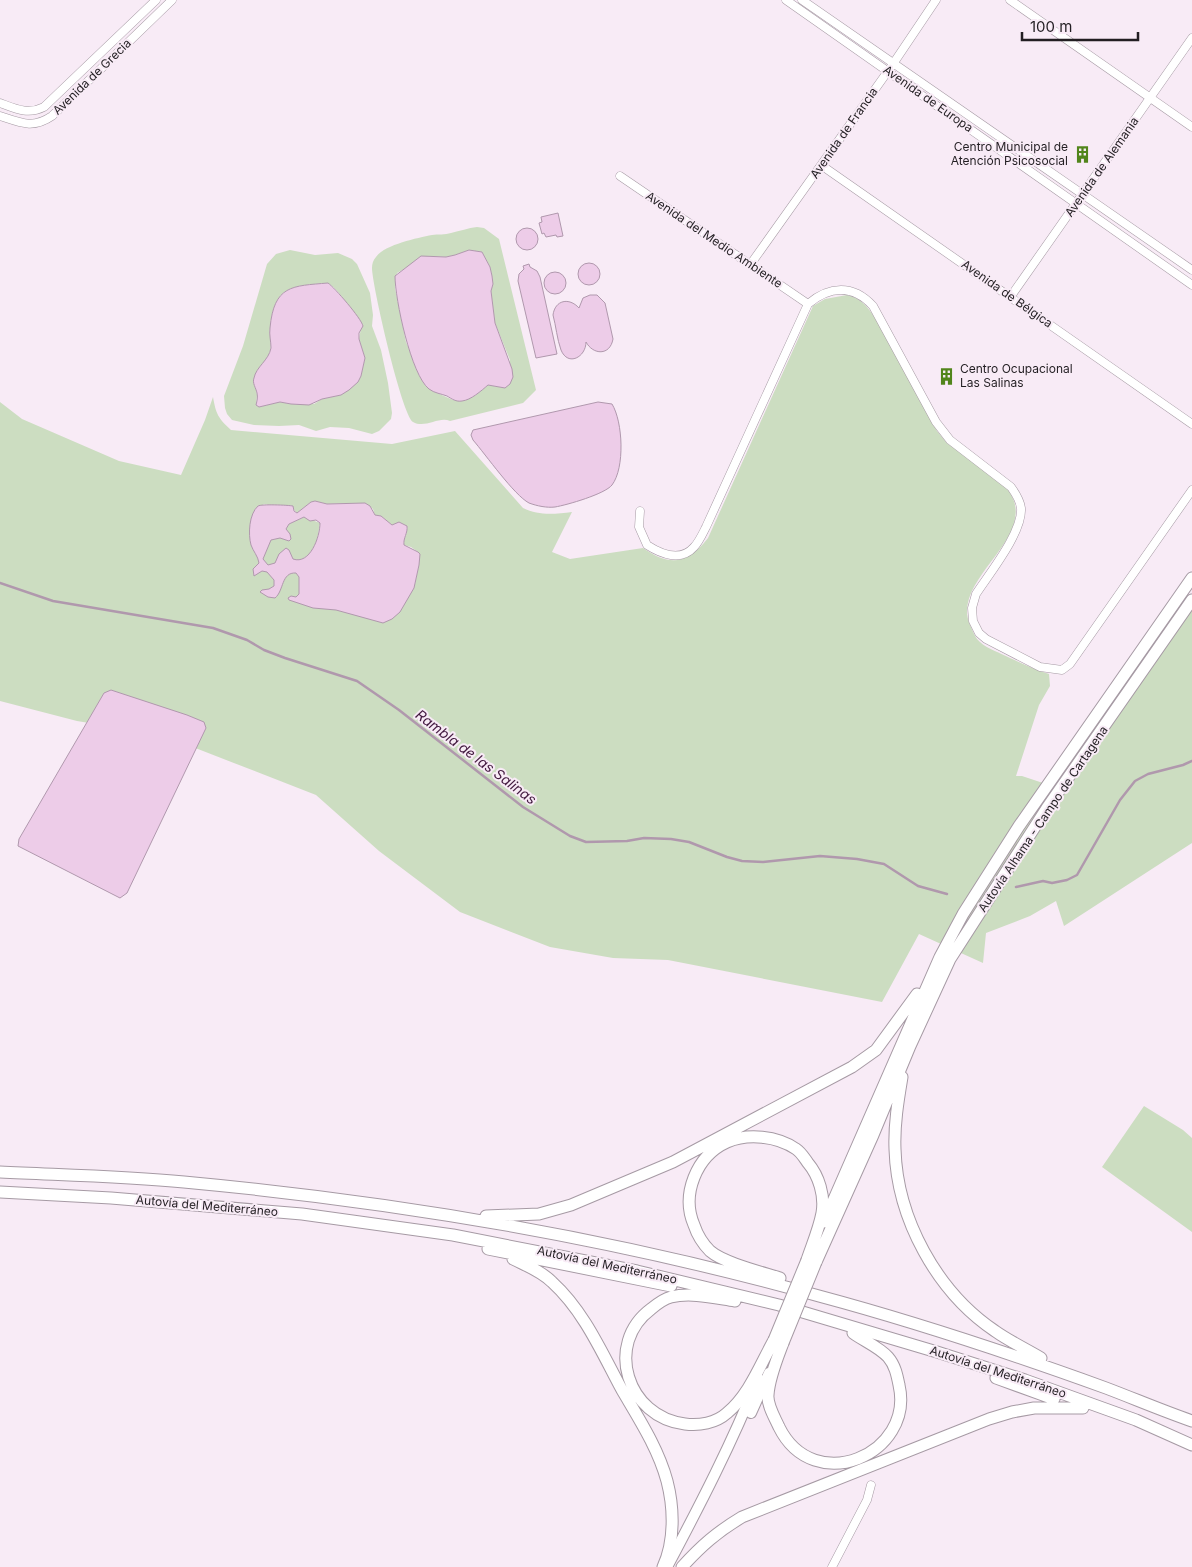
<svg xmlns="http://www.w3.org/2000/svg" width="1192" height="1567" viewBox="0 0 1192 1567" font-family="Inter,sans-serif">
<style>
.green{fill:#ccddc1;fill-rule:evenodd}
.water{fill:#edcce8;stroke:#b098ad;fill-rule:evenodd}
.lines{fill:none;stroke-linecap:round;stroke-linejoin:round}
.stream{stroke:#b098ad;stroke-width:2.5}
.minor-casing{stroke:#a69aa4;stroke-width:9}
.major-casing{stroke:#a69aa4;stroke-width:12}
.highway-casing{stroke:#a69aa4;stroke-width:13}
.minor{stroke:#fff;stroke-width:8}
.major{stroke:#fff;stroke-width:10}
.highway{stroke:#fff;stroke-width:11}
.highway-bridge-casing{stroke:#a69aa4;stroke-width:13;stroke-linecap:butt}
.highway-bridge{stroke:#fff;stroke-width:11}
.labels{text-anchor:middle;stroke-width:4;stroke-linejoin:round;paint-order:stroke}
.street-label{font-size:12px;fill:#221e22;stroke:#f8ebf6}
.poi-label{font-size:12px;fill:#221e22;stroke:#f8ebf6;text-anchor:end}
.water-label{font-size:14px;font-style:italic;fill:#42193f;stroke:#f8ebf6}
</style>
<rect width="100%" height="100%" fill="#f8ebf6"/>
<path class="green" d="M477,227L484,228L499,239L536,390L523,403L450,421C439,416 425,429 413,422C402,415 372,285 372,268C372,264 373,260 376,257C384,245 417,238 432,235C438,234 445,235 451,233C460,231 468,228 477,227ZM469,250L482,252L490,267L492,276L493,284L491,291L495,323L510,360L505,388L488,385L476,395L462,401L453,400L435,392L421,377L406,342L395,288L397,273L429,256L446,257L455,255Z
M290,250L315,255L338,253L352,259L357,264L370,293L373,315L372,326L381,350L388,383L392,413L391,419L379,431L372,434L349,428L330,427L316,431L299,425L279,426L254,425L232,420L227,414L225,408L224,396L243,346L267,264L276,254ZM328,283C343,293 352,313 361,328L359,339L365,358L361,376L341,395L322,399L314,404H291L280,402L259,407L256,405L257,395L254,378C259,369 267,361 270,351C272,344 269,336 270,328C275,285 291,286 328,283Z
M847,295C861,298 868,307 875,318L937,431L947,443L1004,485C1049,534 949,576 970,625C973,631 975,638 980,642C987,649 1001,653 1010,658C1023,664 1036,670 1049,674L1050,686L1039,705L1016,776H1022L1061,789L1094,731L1121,704L1192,602V843L1064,926L1056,901L1030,916L986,933L983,963L919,934L882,1002L668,960L613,958L550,947L460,912L379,851L316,795L162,735L77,721L0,701V402L22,419L119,461L181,475L205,420L213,397C216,414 218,418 231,430L392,444L455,431L523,508C539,516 555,514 572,512L552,552L570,559L643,548C670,567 688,564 708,538L813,306L825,299ZM315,501L327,504L365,503L373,509L375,516H381L392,525L407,526C408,533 403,538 404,545L411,547L418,552L419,565L415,584L350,558L346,554L339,555L316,546L320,523L304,517L289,524L286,529L287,532L263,504L274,506L290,505L297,513L311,502Z
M1144,1106L1183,1130L1192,1138V1232L1102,1167Z"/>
<path class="water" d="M558,213L563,236L557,237L556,235L546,237L544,233L542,234L539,223L542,222L541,217Z
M516 239a11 11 0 1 1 22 0a11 11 0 1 1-22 0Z
M469,250L482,252L490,267L492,276L493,284L491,291L495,323L512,369L513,377L510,384L505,388L488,385C481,391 471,400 462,401C456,402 452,399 447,396C442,394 434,393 429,389C411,375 395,299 395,276L421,256L446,257L455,255Z
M578 274a11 11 0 1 1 22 0a11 11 0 1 1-22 0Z
M529,264L530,267L537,271L540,277L557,354L536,358L518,281L519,274L524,269L523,266Z
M544 283a11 11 0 1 1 22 0a11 11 0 1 1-22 0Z
M328,283C335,288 361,318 363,326L359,333V339L365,358L361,376L358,382L349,390L341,395L322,399L309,405L291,404L280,402L259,407L256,405C257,401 258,397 257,393C256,388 252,383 254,378C256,367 269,360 271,348C271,341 269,335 270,328C274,285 292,286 328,283Z
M590,295H597L605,303L613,339C610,356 593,355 586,342C586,357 568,367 561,350C557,339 556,326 553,315C555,300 569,297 579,308L583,298Z
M598,402L612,404C623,422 625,468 612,485C605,494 567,505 555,507C547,508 537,506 529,503C514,495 486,455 473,440L471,435L473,430Z
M315,501L327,504L365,503L370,506L375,515L381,516L392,525L399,522L407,526C408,533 403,538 404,545L418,552L420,554L419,565L414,588L400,612L392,619L383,623L336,610L313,608L289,600L288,598L291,596L296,597L299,594V577L296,573C281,572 284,591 275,598L268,597L260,592L262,590L269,589L274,586V580L267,572L262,571L254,576L253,569L259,563C258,556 253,551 251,545C248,534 249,514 258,506C261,504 288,505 293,506L294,511L297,513L311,502ZM304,517L310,521L316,520L320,523C320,537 310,565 293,559L289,550L286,548L279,554L275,563L268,565L263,559L271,540L280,538L289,541L291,539L290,534L286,529L289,524Z
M111,690L187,715L204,722L206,728L127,893L120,898L18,846L19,839L104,693Z"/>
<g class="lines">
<path class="stream" d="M0,583L53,601L213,628L247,640L264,650L285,658L357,681L399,710L523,807L570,836L586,842L627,841L644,838L671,839L689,842L727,857L742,861L763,862L820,856L857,859L884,864L918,886L947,894
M1016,887L1043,881L1052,883L1067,880L1077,875L1120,800L1135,781L1148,774L1183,765L1192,761"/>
<defs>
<path id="minor" d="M786,0L1192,285
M802,0L1192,270
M1010,0L1192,127
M0,103C16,109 28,115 44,107L156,0
M0,116C21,123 33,129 52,116L172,0
M821,165L1192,424
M620,176L808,304
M750,265L893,64L936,0
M1011,296L1192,38
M640,511L639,527L647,545C661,554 681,562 694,547C699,542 703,533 706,527L808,304C829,286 853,284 873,306L936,422L950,440L1011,487C1016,494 1020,500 1021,508C1023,532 989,574 976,594L972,608L973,621L979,633L986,639L1040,667L1062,670L1070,664L1192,490
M832,1567L867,1500L871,1485"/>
<path id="major" d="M751,1413L769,1373
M667,1567C700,1505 732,1443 758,1378"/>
<path id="highway" d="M902,1077C898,1101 894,1125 895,1149C897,1219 937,1292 995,1331C1009,1341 1026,1349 1041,1358
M0,1172C61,1175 123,1176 184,1182C399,1202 612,1238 819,1296C916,1322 1012,1354 1106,1388C1135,1399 1163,1411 1192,1421
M0,1192L111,1198L302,1214L453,1235L637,1271L779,1305L937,1352L1025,1380L1136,1420L1192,1445
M486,1216L539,1214L571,1205L673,1162L852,1067L876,1050L917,994
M824,1222L940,957L963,914L1019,826L1192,578
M488,1249L671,1286
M513,1259C527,1266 541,1271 552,1282C584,1311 602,1353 622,1390C639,1419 658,1448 667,1481C674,1508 675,1541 663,1567
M816,1262L873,1135L910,1046L950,959L1047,808L1192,600
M780,1278C761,1272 724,1263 710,1251C703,1244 697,1234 694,1225C681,1195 696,1156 727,1142C748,1133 777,1136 796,1149C801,1152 805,1159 808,1163C819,1176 825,1196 822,1213C819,1229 812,1245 807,1260
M735,1301C715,1298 691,1292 671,1297C663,1299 657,1304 651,1309C604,1344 627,1417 685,1424C699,1426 716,1423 727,1413C749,1395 760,1365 774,1340
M783,1343C777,1359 769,1378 768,1395C767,1405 775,1418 779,1427C814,1498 915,1454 899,1385C897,1375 895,1365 888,1357C879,1347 864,1341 853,1333
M996,1378L1054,1399
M682,1567C701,1546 717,1532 742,1517L989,1419L1012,1412L1034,1408H1083"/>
</defs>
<use href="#minor" class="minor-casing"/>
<use href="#major" class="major-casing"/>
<use href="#highway" class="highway-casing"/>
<use href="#minor" class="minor"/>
<use href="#major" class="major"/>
<use href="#highway" class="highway"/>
<defs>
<path id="highway-bridge" d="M774,1340L807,1260
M783,1343L816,1262"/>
</defs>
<use href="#highway-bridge" class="highway-bridge-casing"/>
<use href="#highway-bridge" class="highway-bridge"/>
</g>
<defs>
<symbol id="building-bare" viewBox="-9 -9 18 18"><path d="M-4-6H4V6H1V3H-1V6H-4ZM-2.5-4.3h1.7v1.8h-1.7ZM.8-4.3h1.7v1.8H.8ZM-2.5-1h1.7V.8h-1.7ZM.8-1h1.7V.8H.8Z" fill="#51851b" stroke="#f8ebf6" stroke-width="2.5" paint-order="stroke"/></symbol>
</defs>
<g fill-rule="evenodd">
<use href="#building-bare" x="1070" y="142" width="25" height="25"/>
<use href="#building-bare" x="934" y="364" width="25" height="25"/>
</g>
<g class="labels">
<g class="street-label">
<text transform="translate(92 77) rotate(-44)" y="4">Avenida de Grecia</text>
<text transform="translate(928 99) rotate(35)" y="4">Avenida de Europa</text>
<text transform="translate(844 133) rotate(-55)" y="4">Avenida de Francia</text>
<text transform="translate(1102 167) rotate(-55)" y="4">Avenida de Alemania</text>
<text transform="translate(714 240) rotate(34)" y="4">Avenida del Medio Ambiente</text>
<text transform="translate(1007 294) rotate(35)" y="4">Avenida de Bélgica</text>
<text transform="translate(1043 819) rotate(-56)" y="4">Autovía Alhama - Campo de Cartagena</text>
<text transform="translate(207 1206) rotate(5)" y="4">Autovía del Mediterráneo</text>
<text transform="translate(607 1265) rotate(12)" y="4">Autovía del Mediterráneo</text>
<text transform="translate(998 1372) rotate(18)" y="4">Autovía del Mediterráneo</text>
</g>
<g class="poi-label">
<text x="1068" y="151">Centro Municipal de<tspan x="1068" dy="14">Atención Psicosocial</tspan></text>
<text x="960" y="373" text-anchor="start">Centro Ocupacional<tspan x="960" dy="14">Las Salinas</tspan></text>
</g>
<g class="water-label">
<text transform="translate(476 757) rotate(37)" y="5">Rambla de las Salinas</text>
</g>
</g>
<path d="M1022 32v8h116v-8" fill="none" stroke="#221e22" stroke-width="2.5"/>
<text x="1030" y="32" font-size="15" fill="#221e22" stroke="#f8ebf6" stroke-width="4" paint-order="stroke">100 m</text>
</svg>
